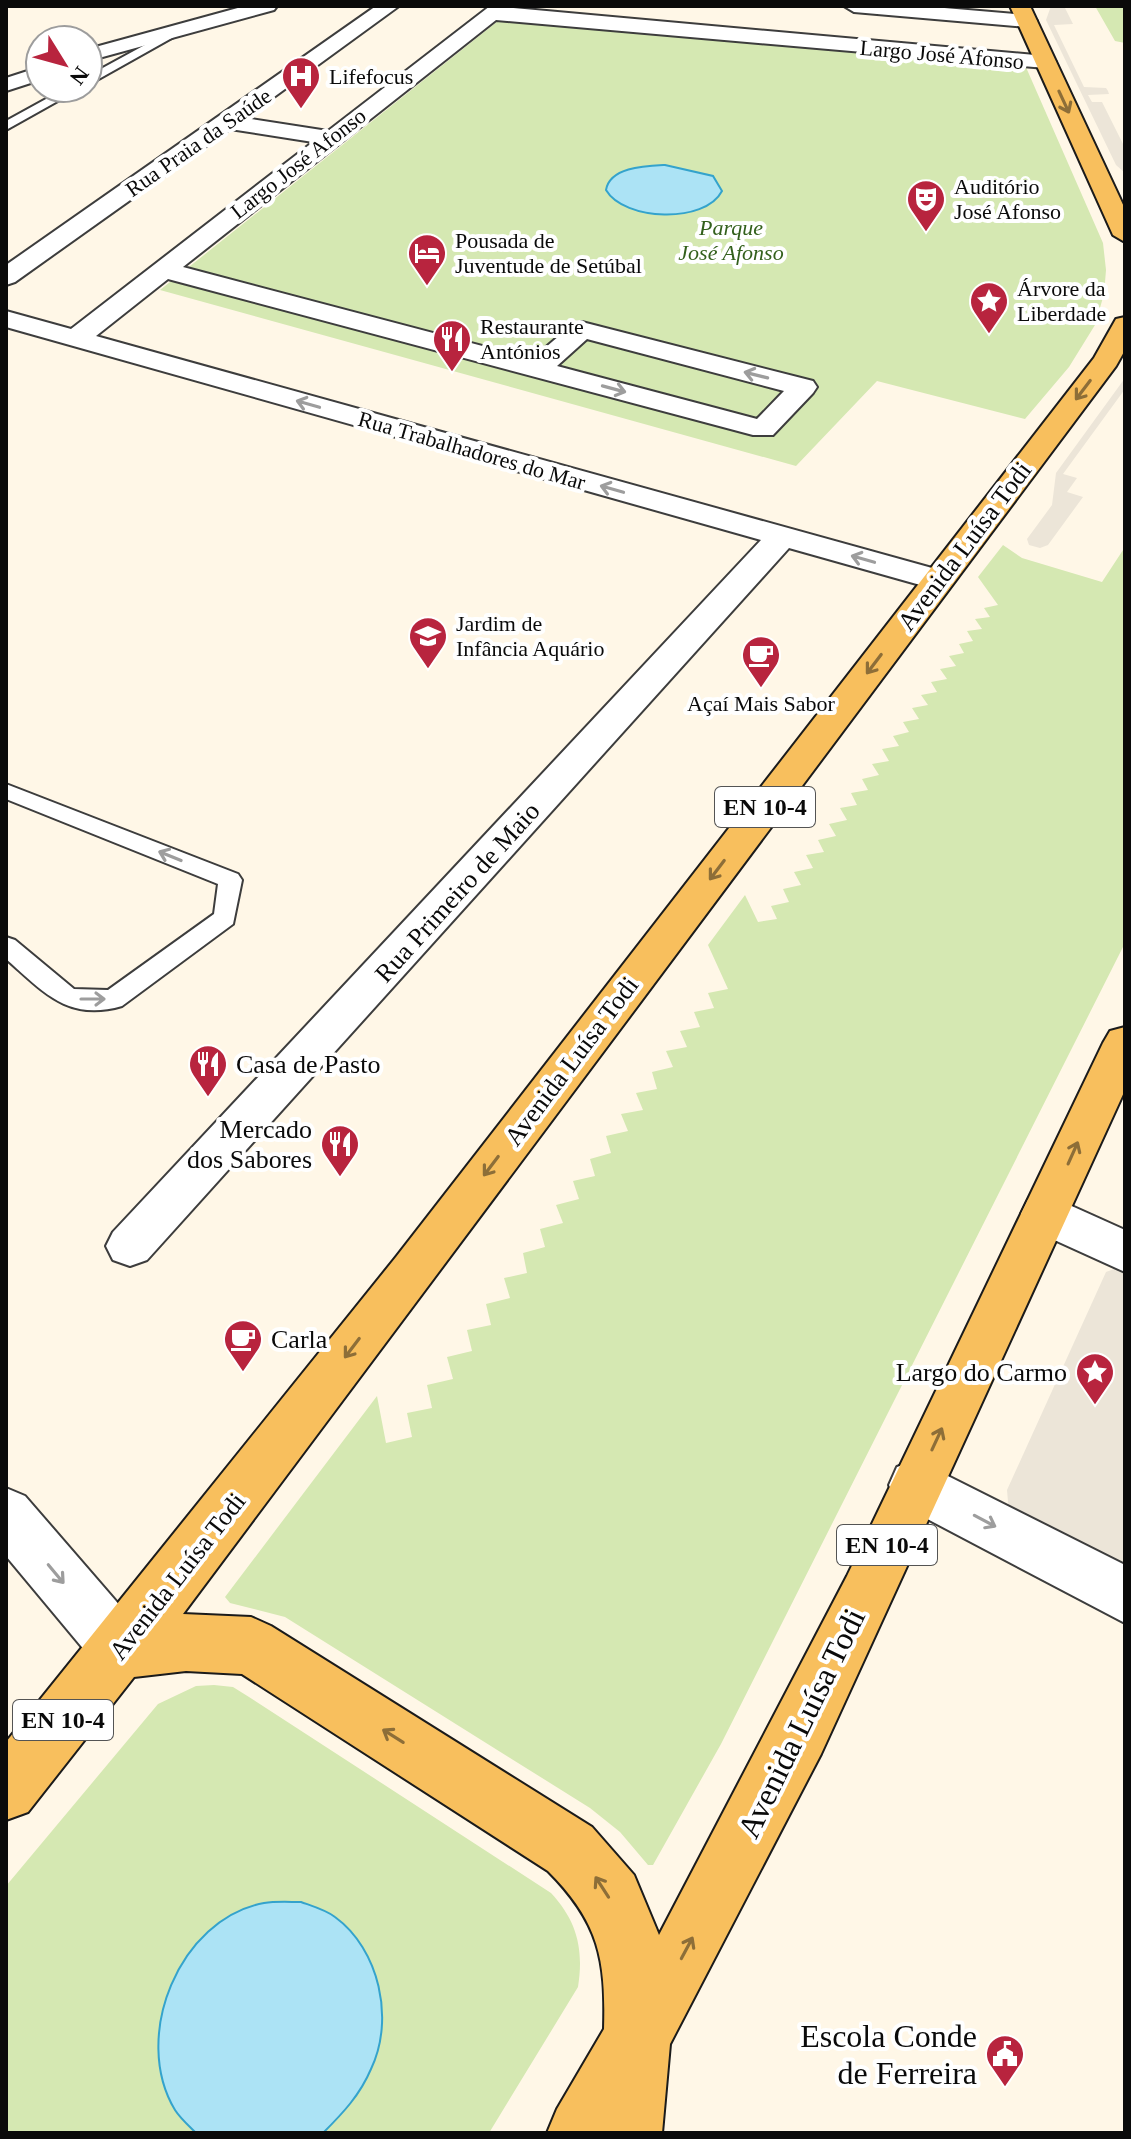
<svg xmlns="http://www.w3.org/2000/svg" width="1131" height="2139" viewBox="0 0 1131 2139" font-family="Georgia,serif">
<style>
.green{fill:#d5e8b2}
.plaza{fill:#ece5d8}
.water{fill:#ace3f5;stroke:#34a3cc;stroke-width:2}
.lines{fill:none;stroke-linecap:round;stroke-linejoin:round}
.service-casing{stroke:#3d3d3d;stroke-width:4}
.minor-casing{stroke:#3d3d3d;stroke-width:4}
.primary-casing{stroke:#1b1b1b;stroke-width:4}
.service{fill:#fff;fill-rule:evenodd}
.minor{fill:#fff;fill-rule:evenodd}
.primary{fill:#f8bf5d;fill-rule:evenodd}
.oneway{stroke:#8d6e38}
.oneway2{stroke:#9d9d9d}
.labels{text-anchor:middle;stroke-width:8;stroke-linejoin:round;paint-order:stroke}
.far-street-label{font-size:22px;fill:#0a0a0a;stroke:#fff}
.far-poi-label{font-size:22px;fill:#0a0a0a;stroke:#fff;text-anchor:start}
.far-park-label{font-size:22px;font-style:italic;fill:#33601c;stroke:#fff}
.shield{fill:#fff;stroke:#545454;stroke-width:2}
.shield-label{font-size:24px;font-weight:bold;fill:#0a0a0a}
.street-label{font-size:26px;fill:#0a0a0a;stroke:#fff}
.poi-label{font-size:26px;fill:#0a0a0a;stroke:#fff;text-anchor:start}
.near-street-label{font-size:32px;fill:#0a0a0a;stroke:#fff}
.near-poi-label{font-size:32px;fill:#0a0a0a;stroke:#fff;text-anchor:end}
</style>
<rect width="100%" height="100%" fill="#fff7e7"/>
<path class="green" d="M1095,6H1125V43L1115,41Z
M503,17L1025,65L1103,243L1106,270L1104,294L1095,325L1069,367L1025,419L877,381L796,466L160,290Z
M1003,545L1022,558L1102,582L1125,547V943L721,1744L653,1865H648L620,1832L590,1808L285,1617L230,1603L225,1597L377,1396L386,1443L412,1437L407,1413L432,1408L427,1385L453,1379L447,1357L472,1351L467,1330L491,1325L486,1304L510,1298L504,1278L527,1273L523,1253L545,1247L540,1229L563,1223L556,1205L579,1199L573,1181L595,1176L590,1159L611,1153L606,1136L628,1131L621,1114L643,1110L636,1093L657,1089L652,1072L673,1067L666,1051L687,1047L680,1031L700,1027L694,1012L714,1008L708,993L728,989L708,945L745,895L758,922L777,919L771,906L789,902L783,889L801,885L794,872L813,868L806,855L824,852L818,840L836,836L829,824L847,820L840,808L857,805L851,793L868,790L862,779L879,775L872,764L889,761L882,749L899,746L893,736L909,732L903,722L919,719L912,708L928,705L921,695L937,692L931,682L947,679L940,669L956,666L949,656L964,653L959,644L973,641L967,631L982,629L975,619L990,617L984,608L998,605L978,577Z
M214,1685L233,1687L249,1697L551,1893C577,1921 584,1949 578,1987L489,2133H6V1886L158,1704L196,1686Z"/>
<path class="plaza" d="M1051,6H1064L1073,24L1054,25L1084,87L1106,88L1108,91L1109,94L1088,95L1092,102H1102L1125,148V173L1116,165L1046,20Z
M1125,378V389L1063,474L1077,478L1067,492L1083,497L1048,545L1040,548L1029,545L1027,539L1052,505L1056,473Z
M1125,1265V1605L1009,1513L1007,1490L1106,1272Z"/>
<path class="water" d="M665,165L713,176L722,191C705,224 624,221 606,190C610,167 645,166 665,165Z
M301,1902C312,1906 326,1910 335,1917C379,1949 395,2019 371,2069C360,2095 343,2113 323,2133H196C189,2126 180,2118 175,2110C131,2037 179,1919 264,1903C276,1901 289,1902 301,1902Z"/>
<g class="lines">
<defs>
<path id="service" d="M176,28L186,30L88,85V76Z
M66,88H81L6,130V121Z
M6,784L238,874L242,880L233,924L122,1006C67,1022 43,991 6,959V937L15,940L74,989L108,990L214,914L218,884L6,799Z"/>
<path id="minor" d="M245,6H277L274,10L88,61V49Z
M376,6H399L245,118L328,131L490,6L1046,56L1056,62L1046,68L496,20L183,267L532,359L573,324L582,322L813,381L817,387L813,393L773,435H753L168,279L96,336L950,573L954,580L950,587L938,590L789,548L147,1260L130,1266L113,1260L106,1246L113,1232L761,540L6,327V311L71,329L313,142L230,129L15,282L6,285V265ZM587,339L784,391L757,419L557,366Z
M844,6H921L1027,15L1037,21L1027,27L854,12Z
M40,67V80L6,91V78Z
M1045,1194L1125,1230V1272L1028,1228L1021,1214L1028,1200Z
M916,1460L1125,1565V1623L897,1503L889,1485L897,1467Z
M6,1488L25,1496L141,1630L150,1650L141,1670L121,1679L101,1670L6,1556Z"/>
<path id="primary" d="M1010,6H1030L1125,209V242L1113,235Z
M1125,317V350L1116,366L183,1614L251,1617L271,1626L592,1827L634,1875L659,1935L847,1576L1103,1043L1110,1031L1125,1027V1090L821,1754L670,2044L662,2133H547L557,2109L604,2029C606,1959 599,1922 548,1871L242,1674L186,1671L134,1677L28,1812L6,1820V1742L396,1257L1094,358L1116,319Z"/>
</defs>
<use href="#service" class="service-casing"/>
<use href="#minor" class="minor-casing"/>
<use href="#primary" class="primary-casing"/>
<use href="#service" class="service"/>
<use href="#minor" class="minor"/>
<use href="#primary" class="primary"/>
</g>
<defs><path id="oneway-shaft" d="M-6 0H5M1.5-3L5.5 0L1.5 3" fill="none" stroke-width="1.6" stroke-linecap="round" stroke-linejoin="round" transform="scale(2)"/></defs>
<g class="oneway">
<use href="#oneway-shaft" transform="translate(1064 102) rotate(65)"/>
<use href="#oneway-shaft" transform="translate(1083 390) rotate(127)"/>
<use href="#oneway-shaft" transform="translate(874 664) rotate(127)"/>
<use href="#oneway-shaft" transform="translate(717 870) rotate(127)"/>
<use href="#oneway-shaft" transform="translate(1073 1153) rotate(-66)"/>
<use href="#oneway-shaft" transform="translate(491 1166) rotate(127)"/>
<use href="#oneway-shaft" transform="translate(352 1348) rotate(127)"/>
<use href="#oneway-shaft" transform="translate(937 1439) rotate(-65)"/>
<use href="#oneway-shaft" transform="translate(393 1736) rotate(-148)"/>
<use href="#oneway-shaft" transform="translate(602 1887) rotate(-123)"/>
<use href="#oneway-shaft" transform="translate(687 1948) rotate(-62)"/>
</g>
<g class="oneway2">
<use href="#oneway-shaft" transform="translate(756 375) rotate(-166)"/>
<use href="#oneway-shaft" transform="translate(614 389) rotate(15)"/>
<use href="#oneway-shaft" transform="translate(308 404) rotate(-164)"/>
<use href="#oneway-shaft" transform="translate(612 489) rotate(-164)"/>
<use href="#oneway-shaft" transform="translate(863 559) rotate(-164)"/>
<use href="#oneway-shaft" transform="translate(170 856) rotate(-158)"/>
<use href="#oneway-shaft" transform="translate(93 999)"/>
<use href="#oneway-shaft" transform="translate(985 1521) rotate(28)"/>
<use href="#oneway-shaft" transform="translate(56 1574) rotate(50)"/>
</g>
<defs>
<symbol id="hospital-pin" viewBox="-11 -11 22 30"><path d="M0 17L-7.5 6A9.5 9.5 0 1 1 7.5 6Z" fill="#b8243e" stroke="#fff"/><path d="M-5-5h3v3.5h4V-5h3V5h-3V1.5h-4V5h-3Z" fill="#fff"/></symbol>
<symbol id="theatre-pin" viewBox="-11 -11 22 30"><path d="M0 17L-7.5 6A9.5 9.5 0 1 1 7.5 6Z" fill="#b8243e" stroke="#fff"/><path d="M-5-5.5Q0-4 5-5.5V0Q5 5 0 6Q-5 5-5 0ZM-3.3-2.5H-1v1.5H-3.3ZM1-2.5H3.3v1.5H1ZM-2.8 1Q0 5.5 2.8 1Z" fill="#fff"/></symbol>
<symbol id="hotel-pin" viewBox="-11 -11 22 30"><path d="M0 17L-7.5 6A9.5 9.5 0 1 1 7.5 6Z" fill="#b8243e" stroke="#fff"/><path d="M-6-4.5h1.5V1H6V5H4.5V3h-9V5H-6ZM-4 0a1.8 1.8 0 1 1 3.6 0ZM.5 0V-2.5h3Q6-2.5 6 0Z" fill="#fff"/></symbol>
<symbol id="sight-pin" viewBox="-11 -11 22 30"><path d="M0 17L-7.5 6A9.5 9.5 0 1 1 7.5 6Z" fill="#b8243e" stroke="#fff"/><path d="M0-6L1.8-2.2L6-1.7L2.9 1.2L3.7 5.4L0 3.3L-3.7 5.4L-2.9 1.2L-6-1.7L-1.8-2.2Z" fill="#fff"/></symbol>
<symbol id="restaurant-pin" viewBox="-11 -11 22 30"><path d="M0 17L-7.5 6A9.5 9.5 0 1 1 7.5 6Z" fill="#b8243e" stroke="#fff"/><path d="M-5-6h1v4h1v-4h1v4h1v-4h1v5L-1.5 .5V6h-2V.5L-5-1ZM5-6V6H3V1.5H1.5Q1.5-4 5-6Z" fill="#fff"/></symbol>
<symbol id="school-pin" viewBox="-11 -11 22 30"><path d="M0 17L-7.5 6A9.5 9.5 0 1 1 7.5 6Z" fill="#b8243e" stroke="#fff"/><path d="M0-5L7-2L0 1L-7-2ZM-4 1L0 2.5L4 1V4Q0 6-4 4Z" fill="#fff"/></symbol>
<symbol id="cafe-pin" viewBox="-11 -11 22 30"><path d="M0 17L-7.5 6A9.5 9.5 0 1 1 7.5 6Z" fill="#b8243e" stroke="#fff"/><path d="M-5.5-4.5H6V0H3Q3 3.5 0 3.5H-2.5Q-5.5 3.5-5.5 0ZM3-3.2v2h1.7v-2ZM-6 4.5H4V6H-6Z" fill="#fff"/></symbol>
<symbol id="civic-pin" viewBox="-11 -11 22 30"><path d="M0 17L-7.5 6A9.5 9.5 0 1 1 7.5 6Z" fill="#b8243e" stroke="#fff"/><path d="M-.6-6.5H3V-4.5H.6V-3L4-1V1h2V6H-6V1h2V-1L-.6-3ZM-1.2 2.5V6h2.4V2.5Z" fill="#fff"/></symbol>
</defs>
<g fill-rule="evenodd">
<use href="#hospital-pin" x="279" y="54" width="44" height="60"/>
<use href="#theatre-pin" x="904" y="177" width="44" height="60"/>
<use href="#hotel-pin" x="405" y="231" width="44" height="60"/>
<use href="#sight-pin" x="967" y="279" width="44" height="60"/>
<use href="#restaurant-pin" x="430" y="317" width="44" height="60"/>
<use href="#school-pin" x="406" y="614" width="44" height="60"/>
<use href="#cafe-pin" x="739" y="633" width="44" height="60"/>
<use href="#restaurant-pin" x="186" y="1042" width="44" height="60"/>
<use href="#restaurant-pin" x="318" y="1122" width="44" height="60"/>
<use href="#cafe-pin" x="221" y="1317" width="44" height="60"/>
<use href="#sight-pin" x="1073" y="1350" width="44" height="60"/>
<use href="#civic-pin" x="983" y="2032" width="44" height="60"/>
</g>
<g class="labels">
<g class="far-street-label">
<text transform="translate(942 54) rotate(5)" y="8">Largo José Afonso</text>
<text transform="translate(198 142) rotate(-35)" y="8">Rua Praia da Saúde</text>
<text transform="translate(298 163) rotate(-38)" y="8">Largo José Afonso</text>
<text transform="translate(472 450) rotate(16)" y="8">Rua Trabalhadores do Mar</text>
</g>
<g class="far-poi-label">
<text x="329" y="84">Lifefocus</text>
<text x="954" y="194">Auditório<tspan x="954" dy="25">José Afonso</tspan></text>
<text x="455" y="248">Pousada de<tspan x="455" dy="25">Juventude de Setúbal</tspan></text>
<text x="1017" y="296">Árvore da<tspan x="1017" dy="25">Liberdade</tspan></text>
<text x="480" y="334">Restaurante<tspan x="480" dy="25">Antónios</tspan></text>
<text x="456" y="631">Jardim de<tspan x="456" dy="25">Infância Aquário</tspan></text>
<text x="761" y="711" text-anchor="middle">Açaí Mais Sabor</text>
</g>
<g class="far-park-label">
<text x="731" y="235">Parque<tspan x="731" dy="25">José Afonso</tspan></text>
</g>
<g class="shield">
<rect x="715" y="787" width="100" height="40" rx="6"/>
<rect x="837" y="1525" width="100" height="40" rx="6"/>
<rect x="13" y="1700" width="100" height="40" rx="6"/>
</g>
<g class="shield-label">
<text x="765" y="815">EN 10-4</text>
<text x="887" y="1553">EN 10-4</text>
<text x="63" y="1728">EN 10-4</text>
</g>
<g class="street-label">
<text transform="translate(964 546) rotate(-53)" y="9">Avenida Luísa Todi</text>
<text transform="translate(457 892) rotate(-48)" y="9">Rua Primeiro de Maio</text>
<text transform="translate(571 1061) rotate(-53)" y="9">Avenida Luísa Todi</text>
<text transform="translate(177 1576) rotate(-52)" y="9">Avenida Luísa Todi</text>
</g>
<g class="poi-label">
<text x="236" y="1073">Casa de Pasto</text>
<text x="312" y="1138" text-anchor="end">Mercado<tspan x="312" dy="30">dos Sabores</tspan></text>
<text x="271" y="1348">Carla</text>
<text x="1067" y="1381" text-anchor="end">Largo do Carmo</text>
</g>
<g class="near-street-label">
<text transform="translate(801 1723) rotate(-64)" y="11">Avenida Luísa Todi</text>
</g>
<g class="near-poi-label">
<text x="977" y="2047">Escola Conde<tspan x="977" dy="37">de Ferreira</tspan></text>
</g>
</g>
<rect width="1131" height="2139" fill="none" stroke="#0a0a0a" stroke-width="16"/>
<g transform="translate(64 64) rotate(127)"><circle r="38" fill="#ffffff" stroke="#9d9d9d" stroke-width="2"/>
<path d="M0-6L14 30L0 20L-14 30Z" fill="#b8243e"/>
<text y="-12" font-size="22" font-weight="bold" text-anchor="middle" fill="#0a0a0a">N</text>
</g>
</svg>
